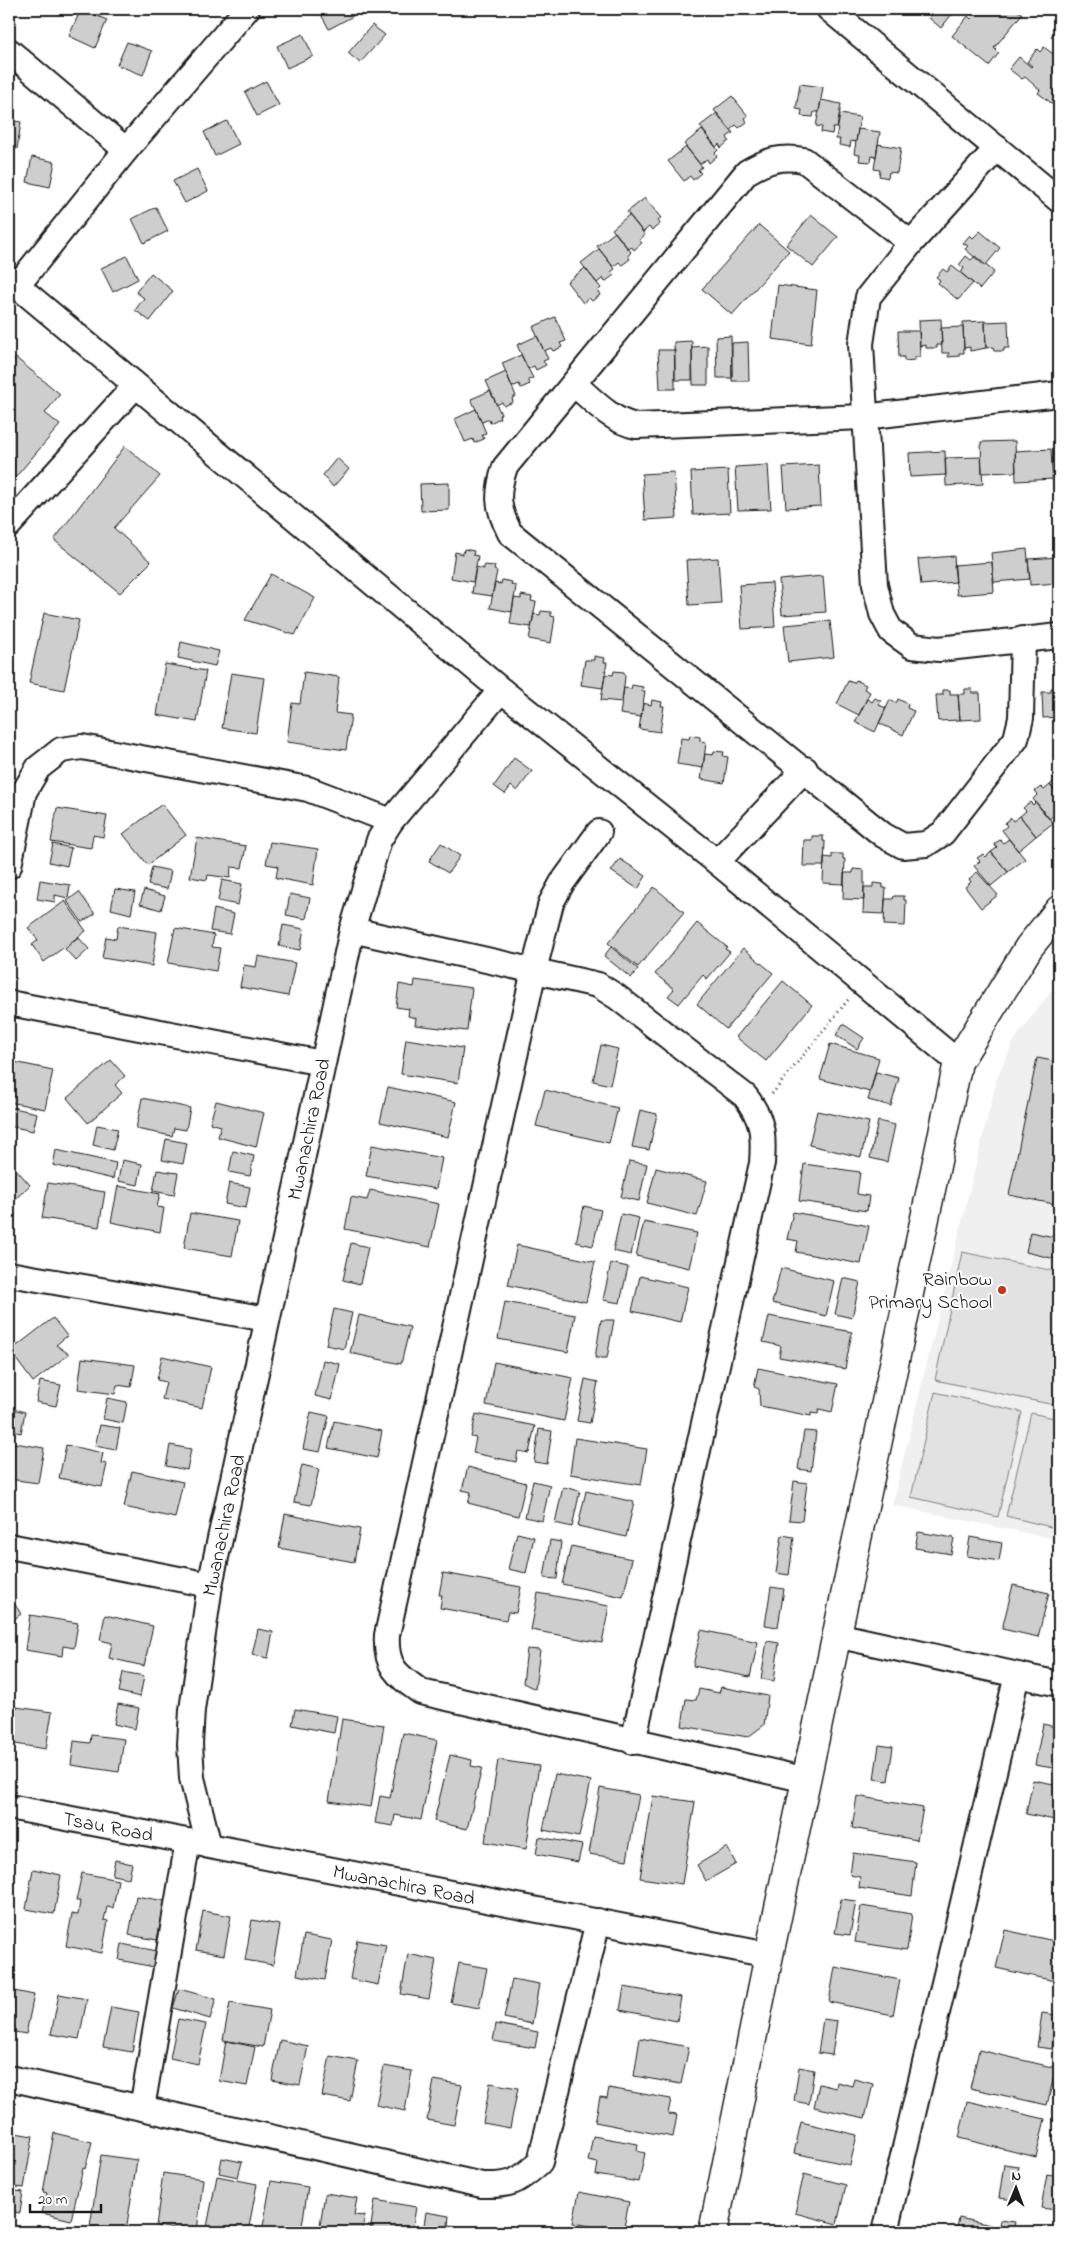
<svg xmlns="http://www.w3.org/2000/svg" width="1068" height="2241" viewBox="0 0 1068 2241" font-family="'Indie Flower',sans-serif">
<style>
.built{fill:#f0f0f0}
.park{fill:#e2e2e2;stroke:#7f7f7f}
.building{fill:#cecece;stroke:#1c1c1c}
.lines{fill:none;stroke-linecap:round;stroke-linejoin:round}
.street-casing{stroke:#1c1c1c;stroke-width:28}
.secondary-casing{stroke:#1c1c1c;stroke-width:31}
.path{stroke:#1c1c1c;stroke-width:3;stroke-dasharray:1 4;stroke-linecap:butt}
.street{stroke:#fff;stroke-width:24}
.secondary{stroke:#fff;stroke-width:28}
.poi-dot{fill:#c8321e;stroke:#fff;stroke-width:2}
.labels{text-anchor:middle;stroke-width:4;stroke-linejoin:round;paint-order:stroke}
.street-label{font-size:20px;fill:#1c1c1c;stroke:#fff}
.poi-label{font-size:20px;fill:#1c1c1c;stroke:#fff;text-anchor:end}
</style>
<rect width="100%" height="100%" fill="#fff"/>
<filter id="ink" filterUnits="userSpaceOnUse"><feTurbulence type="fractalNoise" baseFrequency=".02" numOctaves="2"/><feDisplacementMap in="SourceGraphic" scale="10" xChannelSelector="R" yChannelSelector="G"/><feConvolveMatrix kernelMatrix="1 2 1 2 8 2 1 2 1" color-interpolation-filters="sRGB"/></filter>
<g filter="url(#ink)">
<path class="built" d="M1059,981V1540L892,1505L998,1075L1016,1037Z"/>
<path class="park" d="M962,1252L1059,1272V1406L935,1380Z
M935,1392L1022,1412L998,1517L911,1497Z
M1031,1413L1059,1419V1529L1006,1516Z"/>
<path class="building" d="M81,9L107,20L95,48L69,36Z
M318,9H349L353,16L329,29Z
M928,9H956L941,28L929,18L933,13Z
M980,9H1016L1022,14L994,48L999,53L989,66L952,36L968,16L971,19Z
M372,25L385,35L360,63L348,53Z
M1059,27V43L1051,36Z
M303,34L313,56L287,68L277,46Z
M127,42L152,51L143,75L117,65Z
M1044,47L1058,58L1055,61L1059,65V98L1054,105L1038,93L1040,90L1025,77L1022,79L1009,69L1019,57L1031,67L1032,66L1027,62L1037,49L1040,52Z
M266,81L279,105L257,116L245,92Z
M800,84L823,87L819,112H814L813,117L801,116L802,110L796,109Z
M732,96L748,116L745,118L747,122L739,128L736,125L730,130L714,110Z
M821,100L841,104L837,128H833L832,134L821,132L822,127L816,126Z
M717,113L733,133L727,137L729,141L721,148L719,144L716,147L700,126Z
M840,114L860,117L856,142L851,141L850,147L839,145L840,139H836Z
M9,120L21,122L17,149L9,147Z
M227,121L239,144L215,156L204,132Z
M858,129L880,132L876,157L872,156L871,162L859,161L860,155L854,154Z
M702,130L718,150L715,153L717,156L709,163L707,159L700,164L684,144Z
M878,144L901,148L897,173L889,172L888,178L879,176L880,170L874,169Z
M686,147L702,167L698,170L701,173L693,180L690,176L684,181L668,161Z
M32,157L55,162L50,187L27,182Z
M197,169L208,191L185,203L173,181Z
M645,198L661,218L658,220L660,224L652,230L649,227L643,232L627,212Z
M156,207L168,231L144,243L132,219Z
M629,215L645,235L639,240L642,243L634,250L632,247L628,249L612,229Z
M811,215L838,237L813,267L786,245Z
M759,225L789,251L732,315L702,289Z
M980,231L1000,248L985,266L965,249L968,246L963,243L970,235L973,238Z
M615,232L631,252L628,256L630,259L622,265L619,262L613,267L597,246Z
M599,249L615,269L611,272L614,275L605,282L603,278L597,283L581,263Z
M127,256L138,279L113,292L101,268Z
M966,256L971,260L975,256L994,272L980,289L961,273L964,268L959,265Z
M952,266L973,283L958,300L938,283L940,280L936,277L943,269L947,272Z
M585,268L601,288L598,291L600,295L592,301L589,298L583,303L567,282Z
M151,273L173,291L150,321L135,310L144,298L136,292Z
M778,285L817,290L811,344L772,339Z
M555,317L566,341L560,343L562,347L553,351L551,348L544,351L533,327Z
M941,319L942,345H937V348H926V345L920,346L919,320Z
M985,321L986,348L970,351V347L964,348L963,322Z
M1008,321L1009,348H1004V351H994L993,347L986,348L985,322Z
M963,327L964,353H959V356L948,357L949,353H942L941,328Z
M898,331H919L920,357H915V360L904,361V357H899Z
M537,336L548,359L543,361L546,365L536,370L534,366L528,369L517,345Z
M731,336L732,378H717L716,337Z
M692,341V380H675L674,342Z
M748,342L749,381H732V343Z
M708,346V385H693L692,347Z
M658,350H675V389H660Z
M521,355L533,378L528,380L530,384L521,388L519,384L512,387L502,363Z
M16,358L60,394L45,413L60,425L13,480L9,477V366Z
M506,372L516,396L512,398L513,402L504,406L502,402L497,405L486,381Z
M490,391L501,414L499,415L500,418L490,423L489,419L482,422L471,399Z
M476,409L486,433L482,435L484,439L474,443L473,439L465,442L455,419Z
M1015,441L1016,472L982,473L981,442Z
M125,446L160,476L114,528L151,562L120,593L54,540Z
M1051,449L1053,479L1016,481L1015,451Z
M945,451L946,475L910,477L909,453Z
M981,457L983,484L946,486L945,458Z
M337,458L349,469L333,487L323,475Z
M1052,458H1059V487H1053Z
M768,465L771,509L738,510L735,467Z
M819,465L821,506L786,508L783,467Z
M728,470L730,513L693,515L691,472Z
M674,472L677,518L645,520L642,474Z
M449,483V510L421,511L420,484Z
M464,549L474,551L473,555L478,556L473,582L451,578L455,552L463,554Z
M1027,549L1030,579L994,582L991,553Z
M954,556L956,582L921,585L918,559Z
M1059,557V583L1030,585L1028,559Z
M718,558L721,603L689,605L686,560Z
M992,562L994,592L957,595L954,565Z
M484,565L495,566L494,570L497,571L492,596L472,593L476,567L484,569Z
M271,574L315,598L295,635L245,620Z
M823,576L826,612L782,615L779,580Z
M502,580L512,582L511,585L516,586L512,612L490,608L495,583L501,584Z
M772,583L775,627L742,629L739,585Z
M521,595L532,597L531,601L536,602L531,627L510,624L514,598L521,599Z
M541,611L551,612V616L555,617L551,643L529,639L534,614L540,615Z
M44,613L79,620L64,690L29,683Z
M830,621L834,657L788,662L784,625Z
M181,642L219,651L215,666L178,658Z
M594,656L605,658L604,662H607L603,688L581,685L585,660H594Z
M165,664L206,671L197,722L157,715Z
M614,671L624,672L625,677L622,702L601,700L605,674L613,675Z
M304,672L339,677L335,713L351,715L346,750L287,742L292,703L300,704Z
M231,673L264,678L256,733L222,728Z
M856,680L866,685L864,689L870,692L859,715L837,704L848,681L854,683Z
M632,685L643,687L642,691H645L641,717L620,714L624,688L631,689Z
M1051,688H1059V717L1043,718L1042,692H1051Z
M965,689H972V693H980L981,719L960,720L958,694H965Z
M943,690H950V694H958L960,720L938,721L936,695H943Z
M875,698L881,701L879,705L886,708L875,732L855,722L867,699L872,702Z
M898,699L908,704L907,708L914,711L903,735L879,723L890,700L896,703Z
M652,700L662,702L661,706H664L660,732L639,729L643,703L651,705Z
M690,735L700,737V741L706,742L703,768L677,764L681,738L689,739Z
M714,751L724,752L723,756L728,757L724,783L701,779L705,754L713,755Z
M514,758L532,771L517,791L511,786L505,794L494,786Z
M1058,773L1059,775V796L1050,785L1055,780L1052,777Z
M1050,785L1059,796V811L1049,819L1033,799L1038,794L1035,791L1041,787L1044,790Z
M1030,802L1033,805L1036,802L1053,823L1036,836L1020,816L1026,811L1023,808Z
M162,804L186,835L148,865L123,834Z
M57,808L107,816L103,837L93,835L91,848L51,842Z
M1020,816L1036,836L1018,851L1002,830L1007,826L1005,823L1011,818L1013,821Z
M812,836H823V841H825L824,866H803L804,840H812Z
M197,838L246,846L242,868L231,867L230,878L208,875L207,880L190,877Z
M1009,839L1025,859L1008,872L991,852L997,848L994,844L1000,840L1003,843Z
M270,842L318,849L313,885L276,878L278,866L266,864Z
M441,843L460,856L448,873L429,861Z
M53,844L71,848L67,866L49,862Z
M991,852L1008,872L991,886L974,866L980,861L977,858L983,854L986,857Z
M832,854H843V859H845L844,884L823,883L824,857L832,858Z
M620,859L646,876L638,889L611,871Z
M152,867L171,871L167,889L148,885Z
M853,869L864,870V900L843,899L844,873H853Z
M977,872L998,895L981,908L965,887L971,882L969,879Z
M40,880L70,885L68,898L55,895V902L37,899Z
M222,880L242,884L238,905L218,901Z
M873,883L883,884V888H886L884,914L863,913L864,887H873Z
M654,887L684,912L638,967L608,943Z
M115,889L135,892L131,914L111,909Z
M144,890L165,896L161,910L140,904Z
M79,892L95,914L82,922L67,901Z
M290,894L310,898L306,919L286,915Z
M894,896H904V900H906L905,926L884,925L885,899H893Z
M65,901L86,931L44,962L32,945L38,940L28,928Z
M214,909L234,914L230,934L210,931Z
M697,923L727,947L725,949L730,952L707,979L703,975L679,1004L668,996L674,989L655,974Z
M283,925L304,929L300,950L279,946Z
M118,926L157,932L152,966L102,958L106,937L116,939Z
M175,928L214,935L212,947L220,948L216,971L168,963Z
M78,937L89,949L76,961L65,949Z
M611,947L638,969L631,978L604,956Z
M743,948L773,973L726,1029L697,1004Z
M258,956L295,963L288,996L240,987L244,965L256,967Z
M415,980L472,988L467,1031L415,1025L416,1018L408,1016L409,1009L396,1007L399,984L414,987Z
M783,981L812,1005L766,1061L736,1037Z
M843,1024L864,1038L857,1049L836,1035Z
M406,1039L463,1048L458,1083L401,1074Z
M830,1044L879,1058L870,1092L820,1079Z
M601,1045L618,1049L610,1085L593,1081Z
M1037,1058L1059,1062V1205L1009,1195Z
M111,1060L125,1076L115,1085L122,1093L88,1123L67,1098Z
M9,1061L53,1070L45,1109L9,1102Z
M876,1072L899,1078L891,1106L868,1100Z
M388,1087L456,1102L448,1137L380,1122Z
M545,1090L618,1108L609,1143L536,1126Z
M142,1098L190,1108L186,1130L174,1128L172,1136L136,1129Z
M216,1101L264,1113L256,1147L218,1137L221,1126L210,1123Z
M9,1107L37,1113L33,1131L9,1126Z
M640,1110L657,1114L649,1150L632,1147Z
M817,1111L869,1122L861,1157L809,1145Z
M878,1121L895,1125L887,1162L870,1158Z
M97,1125L118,1129L113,1150L93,1145Z
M166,1139L187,1143L183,1164L162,1160Z
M372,1145L442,1158L436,1189L366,1176Z
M56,1150L116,1163L113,1179L53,1165Z
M233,1151L254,1156L250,1176L229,1172Z
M122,1160L142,1164L138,1185L118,1181Z
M9,1161L30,1185L9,1205Z
M629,1161L647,1164L639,1201L621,1197Z
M804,1164L860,1172L857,1194L869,1196L867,1211L799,1201Z
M656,1168L707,1181L697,1216L647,1203Z
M157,1170L178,1173L174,1195L153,1191Z
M48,1183L105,1192L99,1227L42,1218Z
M229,1183L250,1187L246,1208L225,1204Z
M118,1186L160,1194L157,1207L164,1208L160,1232L111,1222Z
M370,1190L439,1204L430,1247L345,1229L351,1197L367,1200Z
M584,1206L601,1210L593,1246L576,1242Z
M793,1212L869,1226L861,1264L796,1252L798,1241L787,1239Z
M190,1213L238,1221L232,1256L184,1248Z
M621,1214L639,1218L631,1255L613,1251Z
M644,1222L697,1233L689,1268L636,1256Z
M1030,1232L1059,1238V1260L1026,1252Z
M351,1243L368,1247L360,1284L343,1280Z
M517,1245L595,1262L586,1302L508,1285Z
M611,1263L628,1267L620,1303L603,1300Z
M781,1268L834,1281L826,1316L772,1303Z
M640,1276L688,1287L680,1322L632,1311Z
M843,1278L860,1282L852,1318L835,1314Z
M505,1302L575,1315L568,1352L498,1339Z
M334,1309L352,1313L344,1349L326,1345Z
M359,1315L410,1327L401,1364L350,1353Z
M769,1316L852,1332L845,1369L779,1357L781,1346L763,1342Z
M53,1318L67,1336L56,1345L69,1354L33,1382L10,1351Z
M601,1320H614L607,1358H595Z
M162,1356L211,1367L202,1408L162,1399L166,1382L157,1380Z
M82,1358L135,1365L131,1387L117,1385L115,1394L78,1389Z
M323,1360L340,1364L332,1400L315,1396Z
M494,1362L573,1378L564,1421L486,1405Z
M758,1368L838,1384L832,1412L819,1409L818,1414L811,1413V1416L760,1406L759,1389L754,1387Z
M585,1379L598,1382L590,1423L577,1421Z
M40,1381L61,1385L56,1406L36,1402Z
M107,1398L127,1402L123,1423L103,1419Z
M9,1408L25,1412L21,1433L9,1430Z
M311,1412L329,1416L320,1452L303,1449Z
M476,1414L535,1426L529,1453L518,1451L516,1462L473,1453L476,1438L471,1437Z
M334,1421L382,1431L377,1458L328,1448Z
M100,1425L120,1428L116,1450L95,1446Z
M539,1429L552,1431L547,1464L534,1462Z
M804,1431L816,1432L811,1471L798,1469Z
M575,1438L647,1449L641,1485L570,1474Z
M9,1442L44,1448L38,1483L9,1479Z
M66,1445L103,1453L101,1463L107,1464L102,1487L59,1478Z
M170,1445L191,1449L187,1470L166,1466Z
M302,1465L319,1469L311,1505L294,1502Z
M468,1467L526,1483L518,1516L468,1503L471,1492L462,1490Z
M132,1471L183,1482L175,1518L124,1507Z
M533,1481L550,1485L542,1521L525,1517Z
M794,1481L807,1483L802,1521L789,1520Z
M563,1487L580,1491L572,1527L555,1523Z
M586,1491L634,1502L626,1537L578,1526Z
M285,1514L360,1529L354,1562L279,1548Z
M918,1532L954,1538L951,1554L915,1548Z
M517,1533L534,1537L526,1573L508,1569Z
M782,1535L794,1537L789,1575L776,1573Z
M970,1537L1002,1543L999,1561L967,1556Z
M550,1540L561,1542L557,1579L544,1578Z
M571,1546L632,1559L623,1597L562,1584Z
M443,1573L521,1587L516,1613L508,1612L506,1620L440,1608L442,1595H439Z
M1013,1585L1049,1593L1038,1637L1002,1629Z
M771,1587L784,1589L778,1627L765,1625Z
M538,1593L609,1606L602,1643L531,1630Z
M9,1595L21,1614L9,1623Z
M30,1615L78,1623L74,1648L63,1646L62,1656L25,1650Z
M105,1615L153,1626L144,1666L109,1658L112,1643L100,1640Z
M258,1629L273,1632L268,1658L252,1655Z
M701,1630L758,1642L750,1677L693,1666Z
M767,1641L779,1643L774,1681L761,1679Z
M527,1649L540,1650L535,1689L523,1683Z
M123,1672L144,1676L140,1697L119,1692Z
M721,1687L768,1696L764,1725L748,1737L682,1726L686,1699L696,1700L699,1689L719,1693Z
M118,1704L139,1708L135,1729L114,1724Z
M9,1706L52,1712L46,1749L9,1743Z
M295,1709L337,1716L334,1733L292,1725Z
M342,1719L384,1725L371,1807L329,1801Z
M1043,1724L1059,1728V1769L1035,1765Z
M403,1733L437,1740L421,1820L395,1815L393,1826L375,1823L380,1796L390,1798Z
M91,1735L124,1739L119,1772L71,1765L74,1741L90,1743Z
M879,1745L893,1747L888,1781L874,1779Z
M450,1755L472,1760L471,1766L482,1768L467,1829L434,1821Z
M498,1760L539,1766L526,1849L485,1842Z
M555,1774L591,1781L579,1837L543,1830Z
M1033,1780L1059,1785V1821L1026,1814Z
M600,1788L639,1795L627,1860L589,1854Z
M653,1796L695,1802L682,1884L640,1878Z
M857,1796L923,1808L917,1840L852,1828Z
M539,1837L582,1845L578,1862L536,1854Z
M727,1847L736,1864L706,1881L697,1865Z
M853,1853L916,1862L912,1896L859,1888L860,1877L850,1875Z
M115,1860L132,1864L129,1878L112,1875Z
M33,1869L61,1875L54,1914L26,1909Z
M82,1873L118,1880L113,1908L107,1907L104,1920L108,1921L102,1953L66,1946L72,1914L78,1915L80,1901H76Z
M136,1896L165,1901L157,1940L129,1935Z
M841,1899L856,1901L850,1935L835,1933Z
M861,1906L912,1914L907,1950L855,1942Z
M203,1911L231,1916L224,1955L196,1950Z
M252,1920L280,1925L273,1965L245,1960Z
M1005,1930L1059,1942V1982L996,1968Z
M304,1935L332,1940L325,1980L297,1975Z
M357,1940L386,1945L378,1985L350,1979Z
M122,1944L157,1951L154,1967L119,1960Z
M408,1954L436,1960L429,1999L401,1994Z
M459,1963L487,1968L479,2008L451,2003Z
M835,1967L900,1980L893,2015L829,2002Z
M512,1979L539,1984L532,2024L504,2018Z
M624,1987L681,1997L677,2021L620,2010Z
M179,1989L216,1999L210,2019L173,2008Z
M9,1990L34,1995L26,2034L9,2031Z
M59,1994L87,1999L79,2039L51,2034Z
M230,2003L270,2010L263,2047L223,2040Z
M111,2007L139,2012L132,2052L103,2047Z
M1042,2013L1057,2015L1052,2049L1037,2047Z
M178,2019L206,2024L198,2064L170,2058Z
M823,2019L837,2021L832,2055L818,2053Z
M496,2024L538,2032L535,2048L493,2041Z
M640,2038L689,2047L681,2084L634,2076Z
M280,2040L308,2046L300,2085L272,2080Z
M226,2041L255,2047L247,2086L219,2081Z
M979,2050L1056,2068L1047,2105L970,2088Z
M330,2056L358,2061L350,2101L322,2096Z
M384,2066L412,2071L405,2111L376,2105Z
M799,2067L814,2070L809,2104L794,2101Z
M854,2079L873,2084L865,2118L814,2107L819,2084L836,2088L837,2082L852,2086Z
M434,2080L462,2085L454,2125L427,2120Z
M490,2083L518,2088L510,2128L483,2123Z
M609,2088L671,2099L668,2114L677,2115L673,2137L595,2122L600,2097L607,2098Z
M967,2101L1045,2119L1036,2157L959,2138Z
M801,2122L857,2135L850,2165L794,2153Z
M9,2132L33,2136L24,2188L9,2186Z
M54,2133L92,2142L85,2169L83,2168L71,2220L42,2213L47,2193L43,2192Z
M593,2136L638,2144L637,2151L645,2153L639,2182L596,2175L598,2163L588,2161Z
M101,2155L137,2160L126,2231L90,2226Z
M222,2158L242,2162L238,2177L219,2173Z
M1004,2164L1019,2166L1014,2200L999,2198Z
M163,2173L203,2179L197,2232L156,2226Z
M804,2174L846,2185L837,2224L795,2213Z
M1047,2174L1059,2176L1056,2210L1041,2208Z
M217,2176L257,2184L248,2232L233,2229L232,2232H206Z
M271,2181L308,2187L301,2232H262Z
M9,2190L23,2192L20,2213L9,2211Z
M579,2192L629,2202L623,2232L573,2223Z
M325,2193L357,2198L354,2215L365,2216L362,2232H319Z
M375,2200L416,2207L412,2232H370Z
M426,2212L449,2216L448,2225L467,2228V2232H423Z
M959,2218L991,2225L989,2232H956Z
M1000,2220L1015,2222L1013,2232H998Z"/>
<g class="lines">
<defs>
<g id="street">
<path d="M829,9L1059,200"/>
<path d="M9,51L126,150"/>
<path d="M997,148L911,243L868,297L861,344L875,585L882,614L891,631L912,646L939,649L1059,636"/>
<path d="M911,243L804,160C781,156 767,160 747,172L505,467C496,494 497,508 510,533L883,835L903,846L926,844L943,833L1016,739L1021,718L1023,639"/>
<path d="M9,279L501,690L717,862L958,1062"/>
<path d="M17,286L126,150L247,9"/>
<path d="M574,384C593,400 611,421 636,426L864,417L1059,394"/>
<path d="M9,525L135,386"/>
<path id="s1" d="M501,690L391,821L379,840L352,930L210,1585L192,1710L190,1744L192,1778L209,1846L769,1955"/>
<path d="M599,832L562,883L551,903L534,970L387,1635C385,1667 397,1675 421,1692L807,1780"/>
<path d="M717,862L805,769"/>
<path d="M9,866L24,792L38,768L61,750L82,747L308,789L391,821"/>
<path d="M352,930L598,985L617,997L745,1096C763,1119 764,1134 762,1163L633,1742"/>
<path d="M9,1003L322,1063"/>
<path d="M9,1274L267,1319"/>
<path d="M9,1546L210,1585"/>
<path d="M836,1635L1059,1684"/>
<path id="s2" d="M9,1807L202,1844"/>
<path d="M9,2078L482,2185C511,2186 518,2182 540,2162L598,1921"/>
<path d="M142,2108L188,1841"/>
<path d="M885,2232L1017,1675"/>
</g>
<path id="secondary" d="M713,2232L769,1955L958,1062L1029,947L1059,910"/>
</defs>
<use href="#street" class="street-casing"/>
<use href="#secondary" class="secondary-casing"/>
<path class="path" d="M772,1094L848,1000"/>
<use href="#street" class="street"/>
<use href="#secondary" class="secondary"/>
</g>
</g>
<circle class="poi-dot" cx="1002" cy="1290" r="5"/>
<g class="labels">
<g class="street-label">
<text transform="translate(308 1129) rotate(-78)" y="7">Mwanachira Road</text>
<text transform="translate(223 1525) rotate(-78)" y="7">Mwanachira Road</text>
<text dy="7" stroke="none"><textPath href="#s2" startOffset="101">Tsau Road</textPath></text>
<text dy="7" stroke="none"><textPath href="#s1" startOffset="1421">Mwanachira Road</textPath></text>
</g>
<g class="poi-label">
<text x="992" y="1285">Rainbow<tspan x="992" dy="23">Primary School</tspan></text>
</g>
</g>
<rect width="1068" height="2241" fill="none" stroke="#fff" stroke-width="30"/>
<rect x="15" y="15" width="1038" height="2211" fill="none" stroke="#1c1c1c" stroke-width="2" filter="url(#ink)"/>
<g transform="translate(1016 2188) rotate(1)" stroke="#ffffff" stroke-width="4" paint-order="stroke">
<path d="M0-4L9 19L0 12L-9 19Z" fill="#1c1c1c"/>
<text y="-8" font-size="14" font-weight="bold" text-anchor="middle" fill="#1c1c1c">N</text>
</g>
<path d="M30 2204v8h71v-8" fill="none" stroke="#1c1c1c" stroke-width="2.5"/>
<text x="38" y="2204" font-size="15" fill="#1c1c1c" stroke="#ffffff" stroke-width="4" paint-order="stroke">20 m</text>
</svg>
